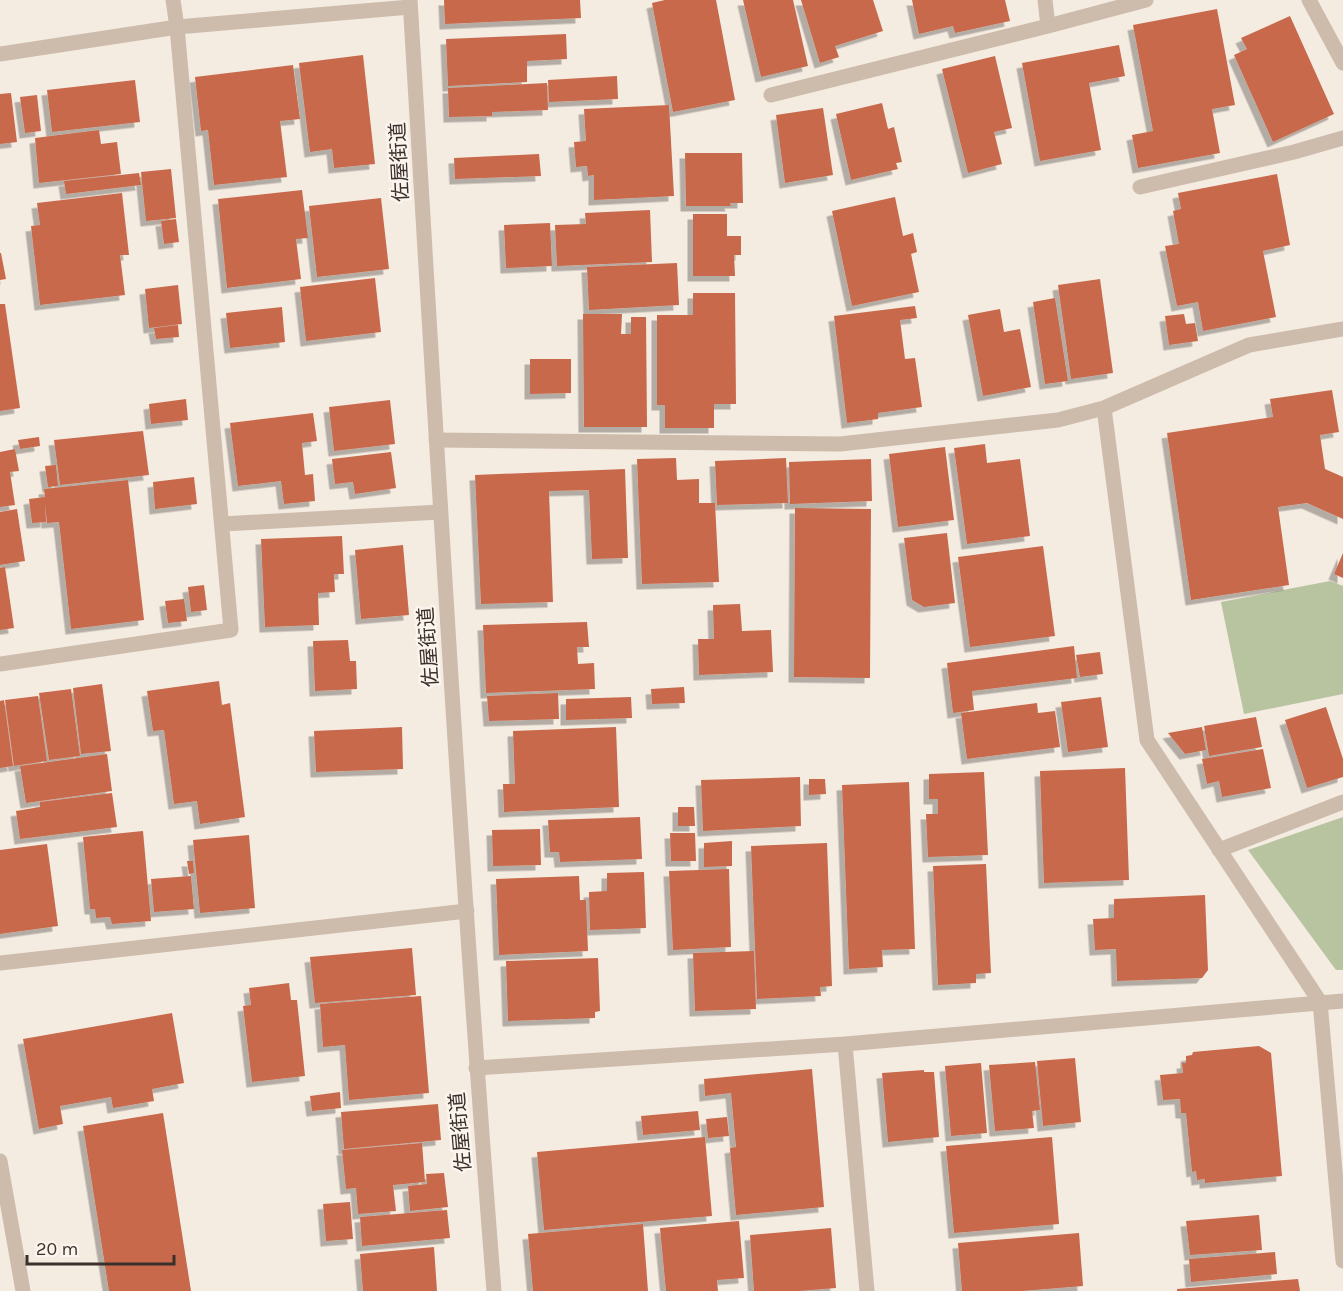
<svg xmlns="http://www.w3.org/2000/svg" width="1343" height="1291" viewBox="0 0 1343 1291" font-family="Karla,'Noto Sans JP',sans-serif">
<style>
.green{fill:#b8c4a0}
.building{fill:#c8694b;filter:url(#shadow)}
.lines{fill:none;stroke-linecap:round;stroke-linejoin:round}
.minor{stroke:#cdbbac;stroke-width:15}
.tertiary{stroke:#cdbbac;stroke-width:15}
.labels{text-anchor:middle;stroke-width:5;stroke-linejoin:round;paint-order:stroke}
.street-label{font-size:20px;fill:#3b302b;stroke:#fbf5ee}
</style>
<defs>
<filter id="shadow"><feDropShadow dx="-5.5" dy="5.5" stdDeviation="0" flood-color="#0004"/></filter>
</defs>
<rect width="100%" height="100%" fill="#f4ebe1"/>
<path class="green" d="M1330,581L1343,586V694L1244,714L1221,602Z
M1343,817V970H1336L1248,850Z"/>
<path class="building" d="M444,0H580L581,18L445,24Z
M665,0H716L735,100L673,112L652,3Z
M743,0H793L808,66L761,77Z
M801,0H873L883,31L835,46L839,57L820,63Z
M912,0H1005L1010,21L955,33L953,26L919,34Z
M1217,9L1235,105L1212,109L1220,153L1138,168L1132,135L1153,131L1133,25Z
M1290,16L1334,114L1273,142L1234,55L1247,49L1241,38Z
M566,34L567,59L527,61V82L448,86L446,39Z
M1119,45L1125,76L1089,83L1101,150L1040,161L1022,63Z
M363,55L375,164L334,168L332,149L310,152L299,63Z
M995,56L1012,128L994,132L1002,164L968,173L942,69Z
M293,65L300,119L280,121L287,177L214,185L208,130L201,131L195,77Z
M617,76L618,99L549,102L548,80Z
M135,80L140,122L52,132L47,90Z
M547,83L548,110L492,112V116L449,117L448,88Z
M11,93L17,142L0,144V94Z
M37,95L41,131L25,133L20,97Z
M882,103L888,129L894,127L902,162L896,163L898,169L851,180L836,114Z
M669,105L674,196L594,200V175L588,176L587,166L576,167L574,142L586,141L584,109Z
M823,108L833,175L785,183L776,115Z
M99,130L101,144L117,142L121,174L39,183L35,138Z
M685,153H742L743,203H730L731,206H686Z
M539,154L541,176L455,179L454,158Z
M171,169L176,218L146,221L141,172Z
M139,173L141,185L66,194L64,181Z
M1277,174L1290,245L1263,251L1276,317L1203,331L1198,302L1177,306L1165,246L1179,244L1173,211L1181,209L1178,193Z
M302,190L308,238L296,239L301,279L227,288L218,199Z
M122,193L129,255H120L125,295L40,305L31,226L40,225L37,203Z
M895,197L903,236L913,233L917,252L911,254L919,292L852,306L832,211Z
M381,198L389,269L317,277L309,206Z
M650,210L652,262L557,266L555,225L586,224L585,213Z
M693,214H727V236H741V255H734L735,276H693Z
M176,219L179,242L164,244L161,221Z
M550,223L552,266L506,268L504,225Z
M0,253H1L6,279L0,280Z
M677,263L679,305L589,310L587,267Z
M375,278L381,332L306,341L300,287Z
M1100,279L1113,373L1071,379L1058,285Z
M178,285L182,324L149,328L145,289Z
M693,293H735L736,404H714V428H665V405H657V315H693Z
M1055,298L1068,381L1045,384L1033,302Z
M0,304H5L20,408L0,411Z
M915,306L917,318L900,320L905,359L915,358L922,407L878,413V419L847,423L834,316Z
M282,307L285,342L230,348L226,313Z
M1000,309L1004,332L1020,329L1031,387L983,396L968,315Z
M583,314H622L621,334H631V317H646L647,427H584Z
M1184,314L1186,324L1195,323L1198,341L1169,345L1165,316Z
M178,325L179,337L156,339L154,328Z
M530,359H571V393L530,394Z
M1332,390L1339,432L1320,435L1325,469L1343,477V519L1307,503L1278,507L1289,585L1191,600L1167,433L1273,417L1270,399Z
M186,399L188,420L151,424L149,404Z
M390,400L395,444L334,451L329,407Z
M313,413L317,441L302,443L305,475L313,474L315,501L284,504L281,481L238,486L230,423Z
M143,431L149,475L60,485L54,440Z
M39,437L40,446L20,449L18,440Z
M985,444L987,463L1020,459L1030,536L967,544L954,448Z
M945,447L954,520L898,527L889,454Z
M15,449L19,471L10,472L15,505L0,507V452Z
M391,452L396,488L355,494L353,482L335,484L332,459Z
M676,458L677,480L699,479V503H715L719,582L642,584L637,459Z
M786,458L788,503L717,505L715,461Z
M871,459L872,501L790,504L789,462Z
M56,465L58,486L48,487L45,466Z
M625,469L628,558L592,559L589,490L549,491L553,602L481,604L475,475Z
M194,477L197,504L155,509L153,482Z
M128,480L144,620L71,629L59,522L47,523L45,503L46,522L32,523L29,499L45,497L44,489Z
M795,508L871,509L870,678L794,677Z
M17,509L25,561L0,565V512Z
M947,533L955,603L924,607L912,600L904,538Z
M342,536L344,574H334L335,592L318,593L319,625L265,627L261,539Z
M403,545L409,615L361,619L355,550Z
M1043,546L1055,636L970,647L958,557Z
M1343,553V578L1334,574Z
M5,567L14,628L0,630V568Z
M204,585L207,610L191,612L188,587Z
M184,599L187,621L168,623L165,601Z
M740,604L742,631L771,630L773,672L699,675L698,639H714L713,605Z
M587,622L589,647H577L578,664L594,663L595,689L486,693L483,625Z
M348,640L350,661H356L357,689L315,691L313,641Z
M1074,646L1077,678L972,691L974,710L953,713L947,663Z
M1100,652L1103,674L1080,677L1076,655Z
M219,681L222,705L230,703L245,817L200,824L197,801L174,804L164,730L153,731L147,691Z
M102,684L111,751L81,754L73,688Z
M684,687L685,703L652,704L651,689Z
M71,689L80,756L49,760L39,693Z
M558,693L559,719L489,721L487,696Z
M38,696L47,761L14,766L5,700Z
M631,697L632,718L566,720V699Z
M1101,697L1108,747L1068,752L1061,702Z
M4,700L13,766L0,768V701Z
M1037,703L1038,713L1055,711L1060,747L967,759L961,713Z
M1326,707L1343,759V777L1307,788L1285,720Z
M1256,717L1262,747L1209,756L1204,726Z
M402,727L403,769L316,772L314,731Z
M616,727L619,807L504,812L503,784H515L513,731Z
M1202,727L1206,750L1185,754L1168,733Z
M1263,749L1271,788L1222,797L1219,781L1207,784L1202,759Z
M107,754L112,791L26,803L20,766Z
M1125,768L1129,880L1044,883L1040,771Z
M984,772L988,855L928,857L926,814H938V799H929V774Z
M800,777L801,826L703,831L701,780Z
M809,779H825L826,794L809,795Z
M909,782L915,949L882,950L883,967L849,969L842,785Z
M112,793L117,827L20,839L16,811L40,807V802Z
M678,807H694L695,826H678Z
M640,817L642,859L560,862L559,852H550L548,820Z
M540,829L541,865L493,866L492,830Z
M143,831L151,921L112,924L110,917L96,918L95,909H90L83,837Z
M670,833H695L696,861H671Z
M249,835L255,908L200,913L193,840Z
M732,841V866L704,867V843Z
M827,843L832,986L820,987L821,996L757,999L751,846Z
M47,844L58,926L0,934V850Z
M187,861H193L194,873L189,874Z
M986,864L991,973L976,974V983L938,985L933,866Z
M729,869L731,947L673,950L669,871Z
M644,872L646,928L590,930L589,892L607,891V873Z
M191,876L194,909L154,912L151,879Z
M579,876L580,900H586L588,951L499,955L496,879Z
M1205,895L1208,970L1202,978L1117,981L1116,949L1095,950L1093,919L1114,918V899Z
M412,948L416,995L315,1003L310,957Z
M754,951L756,1009L695,1011L693,953Z
M598,958L600,1011L595,1012V1018L508,1021L506,961Z
M289,983L291,1000H297L305,1076L252,1082L243,1006L251,1005L249,988Z
M421,996L429,1093L349,1100L345,1045L323,1047L320,1004Z
M172,1013L184,1083L152,1089L154,1101L113,1108L111,1097L60,1106L63,1124L39,1129L23,1039Z
M1259,1046L1271,1053L1282,1176L1205,1183V1179L1197,1180L1196,1171L1192,1172L1186,1113H1181L1180,1099L1163,1100L1160,1075L1183,1073L1182,1063H1186V1056L1192,1055L1193,1052Z
M1075,1058L1081,1122L1043,1126L1037,1061Z
M1035,1062L1040,1110L1032,1111L1034,1128L995,1131L989,1065Z
M981,1063L987,1133L951,1136L945,1066Z
M812,1069L824,1207L736,1215L730,1148L736,1147L731,1093L705,1096L704,1079Z
M924,1070V1072H934L939,1137L888,1142L882,1073Z
M340,1092L341,1108L312,1111L310,1096Z
M438,1104L441,1140L344,1149L341,1112Z
M698,1111L700,1130L643,1135L641,1116Z
M163,1113L191,1291H109L83,1126Z
M727,1117L729,1136L708,1138L706,1119Z
M705,1137L712,1216L544,1230L537,1152Z
M1052,1137L1059,1224L954,1233L946,1146Z
M422,1143L425,1182L393,1185L396,1211L358,1214L356,1188L346,1189L342,1150Z
M444,1173L448,1207L410,1211L408,1186L427,1184L426,1174Z
M350,1202L353,1239L326,1241L323,1204Z
M447,1210L450,1238L362,1246L360,1217Z
M1259,1215L1262,1250L1190,1255L1186,1221Z
M739,1221L744,1278L717,1280L718,1291H666L660,1228Z
M643,1224L648,1291H533L528,1234Z
M831,1228L836,1288L799,1291H754L750,1235Z
M1079,1233L1083,1286L1022,1291H962L958,1243Z
M434,1247L437,1291H363L360,1254Z
M1275,1252L1277,1274L1191,1282L1189,1259Z
M1298,1279L1300,1291H1177V1289Z"/>
<g class="lines">
<path class="minor" d="M1045,0L1048,26
M1309,0L1343,63
M771,95L1048,26L1146,0
M1140,187L1294,152L1343,138
M1104,408L1147,740L1320,1002L1343,1261
M436,440L840,444L1058,420L1104,408L1249,345L1343,329
M222,524L440,512
M0,664L231,630L177,27L173,0
M1219,850L1343,802
M0,963L467,911
M845,1044L867,1291
M476,1068L845,1044L1343,1001
M0,1161L23,1291"/>
<path class="tertiary" d="M410,0C436,430 460,861 494,1291
M0,54L177,27L410,7"/>
</g>
<g class="labels">
<g class="street-label">
<text transform="translate(399 162) rotate(-93)" y="7">佐屋街道</text>
<text transform="translate(428 647) rotate(-94)" y="7">佐屋街道</text>
<text transform="translate(460 1132) rotate(-95)" y="7">佐屋街道</text>
</g>
</g>
<path d="M27 1255v9h147v-9" fill="none" stroke="#3b302b" stroke-width="3"/>
<text x="36" y="1255" font-size="18" fill="#3b302b" stroke="#fbf5ee" stroke-width="4.5" paint-order="stroke">20 m</text>
</svg>
